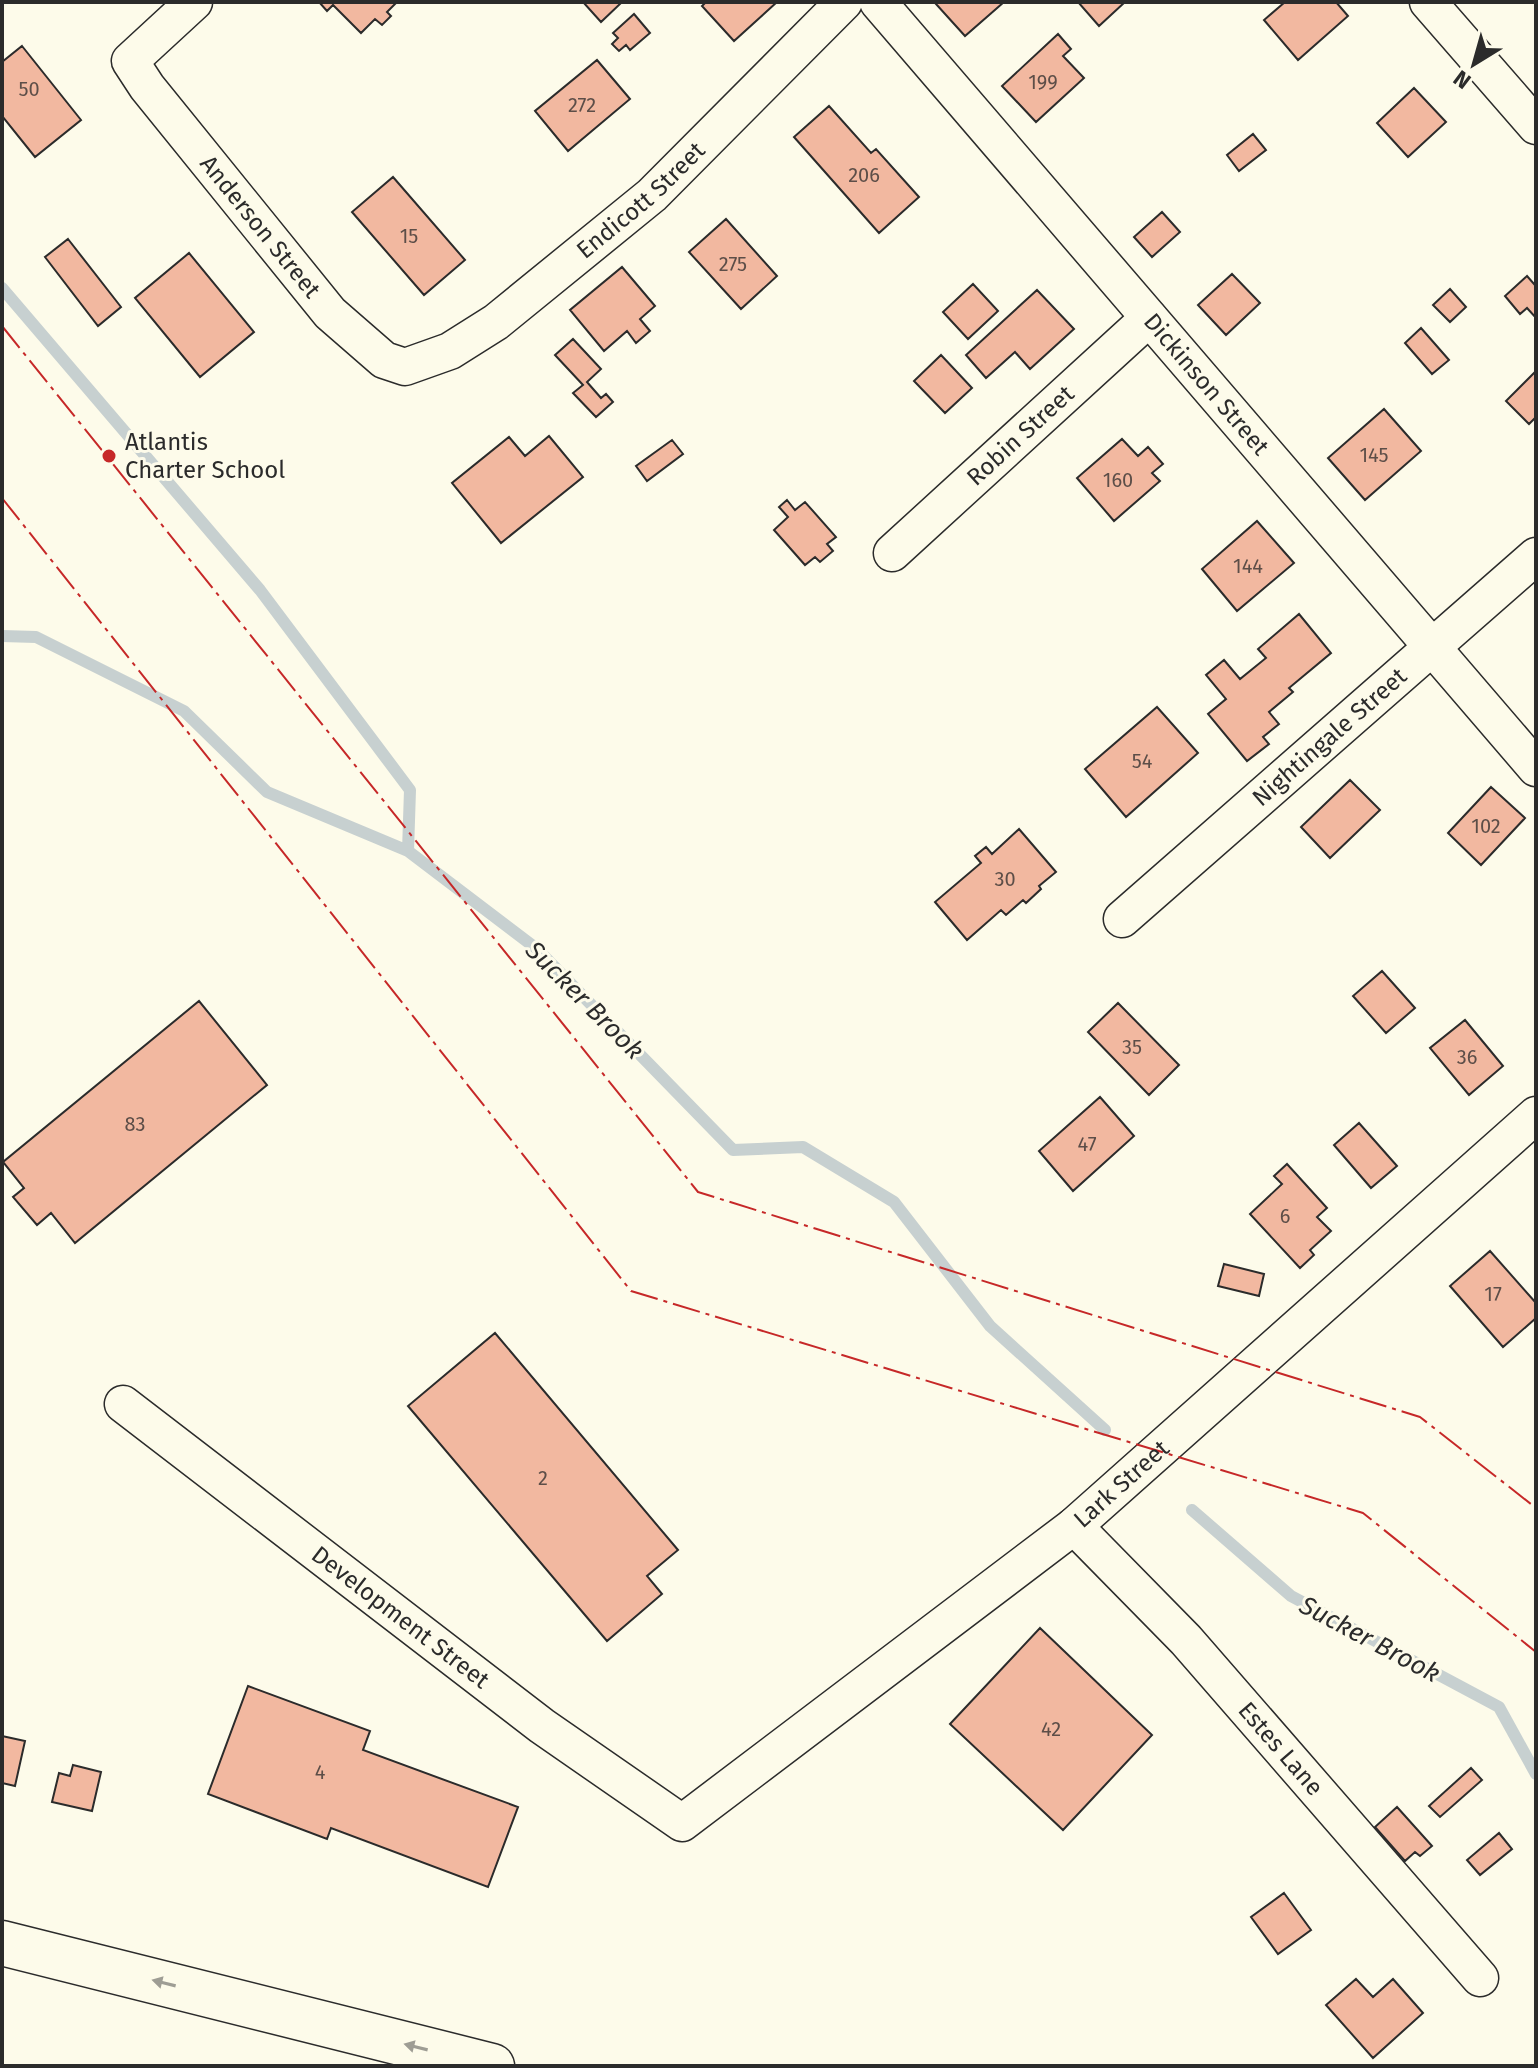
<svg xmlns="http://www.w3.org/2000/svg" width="1538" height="2068" viewBox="0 0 1538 2068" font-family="'Fira Sans',sans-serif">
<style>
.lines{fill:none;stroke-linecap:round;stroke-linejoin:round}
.stream{stroke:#c7d0d0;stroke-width:12}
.building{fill:#f2b8a0;stroke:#2b2b2b;stroke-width:2}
.minor-casing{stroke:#2b2b2b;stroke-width:39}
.motorway-casing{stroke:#2b2b2b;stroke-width:47}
.minor{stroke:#fdfbea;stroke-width:36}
.motorway{stroke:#fdfbea;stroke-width:44}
.power{stroke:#c62828;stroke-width:2;stroke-dasharray:28 6 4 6;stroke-linecap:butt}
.oneway{fill:#9e9d94}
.poi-dot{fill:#c62828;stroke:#fdfbea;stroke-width:3}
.labels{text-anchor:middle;stroke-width:6;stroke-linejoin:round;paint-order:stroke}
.number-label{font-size:20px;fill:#5d4e48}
.street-label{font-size:24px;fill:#2b2b2b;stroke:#fdfbea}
.poi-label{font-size:24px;fill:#2b2b2b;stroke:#fdfbea;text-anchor:start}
.water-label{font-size:26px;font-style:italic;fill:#2b2b2b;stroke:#fdfbea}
</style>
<rect width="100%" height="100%" fill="#fdfbea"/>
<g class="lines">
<path class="stream" d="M2,288L260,590L410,790L408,851
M2,636L36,637L184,711L267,792L408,851L537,949L733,1150L803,1147L894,1202L990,1326L1105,1430
M1192,1510L1291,1596L1499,1707L1536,1774"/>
</g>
<path class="building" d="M319,2H397L387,12L391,16L382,25L375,19L361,33L333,5L327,11Z
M583,2H620L621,3L601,22Z
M706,2H777L734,41L702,6Z
M938,2H1004L965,36L936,4Z
M1078,2H1125L1099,26Z
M1285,2H1336L1348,16L1298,60L1264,20Z
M634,14L650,33L630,50L626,45L619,51L612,44L618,38L613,33Z
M1058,34L1071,49L1063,56L1084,78L1036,122L1002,86Z
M22,46L81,120L35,157L2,116V62Z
M597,60L630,99L568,151L535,111Z
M1414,88L1446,122L1408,157L1377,123Z
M829,106L871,153L876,149L919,197L879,233L794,137Z
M1253,134L1266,150L1239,171L1227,155Z
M393,177L465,260L424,295L352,212Z
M1162,212L1180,232L1152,257L1134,237Z
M726,219L777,276L741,309L689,252Z
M68,239L121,307L98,326L45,257Z
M189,253L254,332L200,377L135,298Z
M622,267L655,306L640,319L650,331L636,343L627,331L604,351L570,310Z
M1232,274L1260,303L1226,335L1198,305Z
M1527,276L1534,284L1536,282V318L1527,308L1520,314L1505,296Z
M973,284L998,311L968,339L943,312Z
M1450,289L1466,307L1450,322L1433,305Z
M1037,290L1074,329L1030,369L1015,352L986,378L966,355Z
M1421,328L1449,360L1432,374L1405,343Z
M573,339L601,369L587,382L601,398L606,394L613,402L596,417L573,393L583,385L555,355Z
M941,355L972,388L945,413L914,381Z
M1536,371V417L1529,424L1506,401Z
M1384,409L1421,451L1365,500L1328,458Z
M549,436L583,477L501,543L452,483L509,437L525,456Z
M1122,439L1138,456L1148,447L1163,464L1152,473L1160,481L1114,521L1077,478Z
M672,440L683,454L647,481L636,466Z
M787,500L795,510L805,502L836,537L827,544L833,551L820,562L815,557L805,565L774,530L788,517L779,507Z
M1257,521L1294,563L1237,611L1202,569Z
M1299,614L1331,653L1289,688L1293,692L1269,712L1279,724L1263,737L1269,744L1247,761L1208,714L1226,699L1206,675L1224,660L1240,679L1266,658L1258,649Z
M1157,707L1198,753L1126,817L1085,769Z
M1350,780L1380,810L1330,858L1301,827Z
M1491,787L1525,818L1481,865L1448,833Z
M1019,829L1056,872L1039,886L1041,889L1026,903L1023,900L1006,915L1001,910L967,940L935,902L981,863L975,856L986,847L992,854Z
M1382,971L1415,1008L1386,1033L1353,996Z
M199,1001L267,1085L75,1243L51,1213L37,1225L13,1197L24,1188L3,1162Z
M1118,1003L1179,1065L1149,1095L1088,1032Z
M1465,1020L1503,1066L1469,1095L1430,1048Z
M1100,1097L1134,1136L1073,1191L1039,1151Z
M1359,1123L1397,1166L1371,1188L1334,1145Z
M1287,1164L1327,1208L1317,1217L1331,1231L1310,1250L1314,1255L1300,1268L1250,1214L1282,1184L1274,1176Z
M1490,1251L1536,1303V1318L1503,1347L1450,1286Z
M1224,1264L1264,1274L1259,1296L1218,1286Z
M495,1333L678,1550L647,1576L662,1594L607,1641L408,1406Z
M1040,1628L1152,1735L1063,1830L950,1724Z
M248,1686L370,1731L363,1750L518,1807L488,1887L331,1828L327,1839L208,1794Z
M2,1736L25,1741L15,1786L2,1783Z
M73,1765L101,1772L92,1811L52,1802L59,1773L70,1776Z
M1471,1768L1482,1780L1440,1817L1429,1806Z
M1397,1807L1432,1846L1420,1856L1415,1852L1405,1861L1375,1827Z
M1499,1833L1512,1849L1480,1875L1467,1860Z
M1284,1893L1311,1930L1278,1954L1251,1917Z
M1356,1979L1373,1997L1393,1979L1423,2013L1373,2058L1326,2005Z"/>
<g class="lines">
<defs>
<g id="minor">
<path id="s1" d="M194,2L130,61L147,87L330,313L384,360L405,367L450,351L496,322L652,195L844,2"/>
<path id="s2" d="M878,2L1536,768"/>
<path d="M1428,2L1536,126"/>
<path id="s3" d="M892,553L1149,318"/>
<path id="s4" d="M1122,919L1536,556"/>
<path id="s5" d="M123,1404L542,1726L682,1823L1074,1526L1536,1115"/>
<path id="s6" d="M1074,1526L1186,1640L1480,1978"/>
</g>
<path id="motorway" d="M2,1943L492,2066"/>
</defs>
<use href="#minor" class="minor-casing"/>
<use href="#motorway" class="motorway-casing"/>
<use href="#minor" class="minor"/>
<use href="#motorway" class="motorway"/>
<path class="power" d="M2,326L698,1192L1420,1417L1536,1508
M2,498L631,1291L1363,1513L1536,1652"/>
</g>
<defs><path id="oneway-solid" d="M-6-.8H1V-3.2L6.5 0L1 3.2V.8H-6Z" transform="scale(2)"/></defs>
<g class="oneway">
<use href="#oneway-solid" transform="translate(164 1983) rotate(-166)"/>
<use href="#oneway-solid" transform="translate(416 2047) rotate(-166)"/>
</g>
<circle class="poi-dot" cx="109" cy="456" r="8"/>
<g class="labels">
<g class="number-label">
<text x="1043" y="89">199</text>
<text x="29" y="96">50</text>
<text x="582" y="112">272</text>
<text x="864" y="182">206</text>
<text x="409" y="243">15</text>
<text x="733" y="271">275</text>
<text x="1374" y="462">145</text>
<text x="1118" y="487">160</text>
<text x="1248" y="573">144</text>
<text x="1142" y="768">54</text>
<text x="1486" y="833">102</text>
<text x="1005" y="886">30</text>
<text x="1132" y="1054">35</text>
<text x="1467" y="1064">36</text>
<text x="135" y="1131">83</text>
<text x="1087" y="1151">47</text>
<text x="1285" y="1223">6</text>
<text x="1493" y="1301">17</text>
<text x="543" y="1485">2</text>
<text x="1051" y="1736">42</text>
<text x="320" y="1779">4</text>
</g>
<g class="street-label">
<text dy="8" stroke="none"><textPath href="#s1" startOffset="794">Endicott Street</textPath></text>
<text dy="8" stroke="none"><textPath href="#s1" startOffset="298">Anderson Street</textPath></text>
<text dy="8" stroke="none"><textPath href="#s2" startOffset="504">Dickinson Street</textPath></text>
<text dy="8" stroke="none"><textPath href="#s3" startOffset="174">Robin Street</textPath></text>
<text dy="8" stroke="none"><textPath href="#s4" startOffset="276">Nightingale Street</textPath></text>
<text dy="8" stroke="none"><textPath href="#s5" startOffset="1254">Lark Street</textPath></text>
<text dy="8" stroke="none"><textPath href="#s5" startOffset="350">Development Street</textPath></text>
<text dy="8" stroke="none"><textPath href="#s6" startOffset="304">Estes Lane</textPath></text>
</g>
<g class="poi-label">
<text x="125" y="450">Atlantis<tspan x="125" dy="28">Charter School</tspan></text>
</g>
<g class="water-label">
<text transform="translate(585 1000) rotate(45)" y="9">Sucker Brook</text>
<text transform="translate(1370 1639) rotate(28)" y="9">Sucker Brook</text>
</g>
</g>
<rect width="1538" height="2068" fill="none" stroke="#2b2b2b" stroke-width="8"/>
<g transform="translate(1474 64) rotate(217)" stroke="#fdfbea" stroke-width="6" paint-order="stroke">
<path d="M0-6L14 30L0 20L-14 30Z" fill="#2b2b2b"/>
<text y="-12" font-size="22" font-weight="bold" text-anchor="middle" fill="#2b2b2b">N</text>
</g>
</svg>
